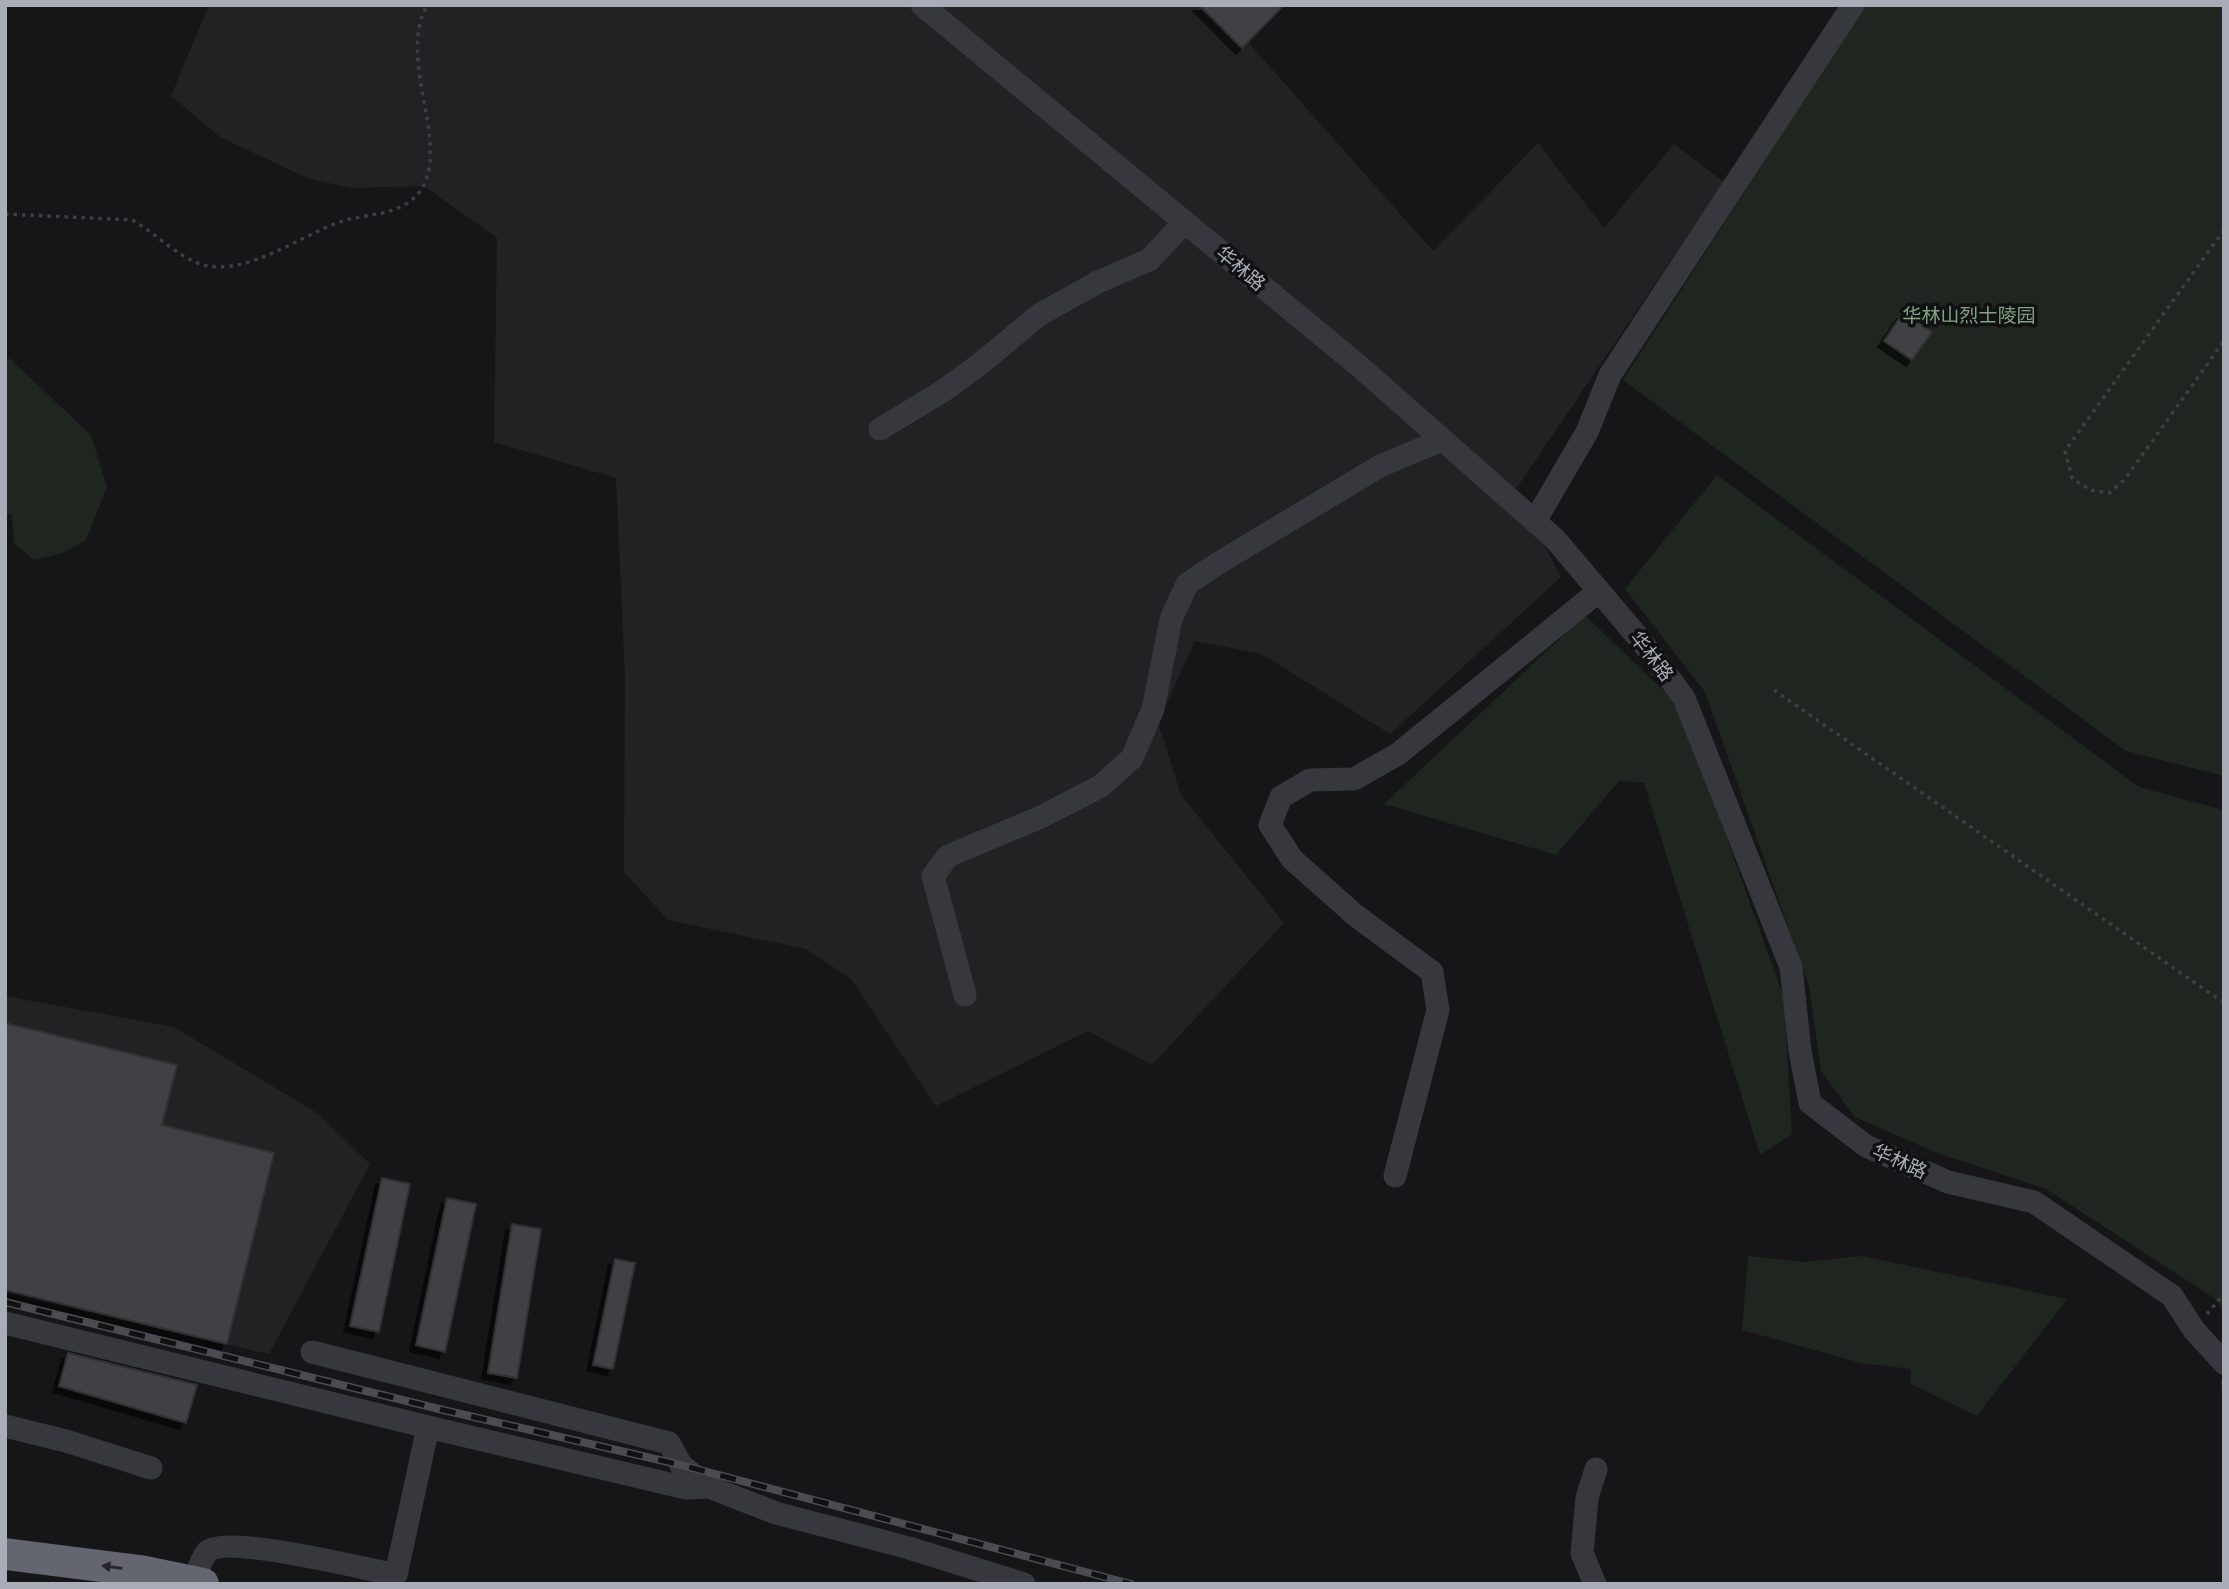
<svg xmlns="http://www.w3.org/2000/svg" width="2229" height="1589" viewBox="0 0 2229 1589" font-family="'DejaVu Sans','Noto Sans SC',sans-serif">
<style>
.built{fill:#222225}
.green{fill:#1e261f}
.building{fill:#404145;stroke:#303034;stroke-width:2;filter:url(#shadow)}
.lines{fill:none;stroke-linecap:round;stroke-linejoin:round}
.path{stroke:#3d3f44;stroke-width:3.5;stroke-dasharray:3.5 5;stroke-linecap:butt}
.minor{stroke:#37383d;stroke-width:23}
.highway{stroke:#63666e;stroke-width:32}
.rail-casing{stroke:#4a4c52;stroke-width:8}
.rail{stroke:#111113;stroke-width:5;stroke-dasharray:16;stroke-linecap:butt}
.oneway{fill:#26262a}
.labels{text-anchor:middle;stroke-width:7;stroke-linejoin:round;paint-order:stroke}
.street-label{font-size:19px;fill:#a8adb8;stroke:#111113}
.park-label{font-size:19px;fill:#7fa381;stroke:#111113}
</style>
<defs>
<filter id="shadow"><feDropShadow dx="-6" dy="6" stdDeviation="0" flood-color="#0009"/></filter>
</defs>
<rect width="100%" height="100%" fill="#161618"/>
<path class="built" d="M209,5H1215L1433,251L1538,143L1604,228L1674,144L1724,182L1516,489L1561,577L1390,734L1262,654L1195,641L1158,722L1181,795L1284,923L1152,1065L1088,1031L936,1106L851,979L806,949L668,920L624,872L625,677L616,478L494,442L497,238L424,186L351,188L307,178L220,137L171,96Z
M5,996L174,1027L317,1113L370,1164L269,1354L5,1294Z"/>
<path class="green" d="M1865,5H2224V776L2126,751L1623,380Z
M9,358L91,435L107,487L86,540L63,553L34,560L14,543L12,515L5,514V364Z
M1717,475L2139,787L2224,810V1311L2214,1298L2046,1189L1937,1153L1855,1117L1821,1071L1809,986L1705,692L1625,589Z
M1585,615L1680,707L1784,998L1792,1134L1760,1155L1644,783L1619,781L1556,855L1384,804Z
M1748,1256L1804,1262L1862,1256L2067,1299L1977,1416L1911,1384V1369L1861,1363L1742,1330Z"/>
<path class="building" d="M1199,5H1284L1242,48Z
M1903,313L1932,332L1912,360L1884,341Z
M5,1023L177,1065L162,1125L274,1153L227,1344L5,1290Z
M382,1178L410,1184L379,1332L350,1326Z
M447,1198L476,1204L445,1352L416,1345Z
M512,1224L541,1229L517,1378L488,1373Z
M615,1259L635,1263L613,1369L593,1365Z
M68,1353L197,1385L186,1423L59,1386Z"/>
<g class="lines">
<path class="path" d="M5,214L132,220C155,232 183,263 209,266C253,273 302,234 343,221C365,214 388,216 409,202C423,192 428,179 430,162C434,113 402,51 427,5
M2224,230L2065,451L2072,478L2090,490L2109,493L2125,479L2224,341
M1774,690L2224,1003
M2207,1314L2224,1294
M2223,1382L2224,1394"/>
<path class="minor" d="M922,5L1359,366L1555,539L1643,643L1684,698L1791,967L1800,1051L1810,1103L1866,1146L1948,1182L2034,1202L2172,1296L2194,1330L2224,1363
M880,429L943,391L980,364L1039,315L1098,282L1149,260L1185,222
M1535,521L1587,432L1610,375L1853,5
M965,995L933,876L948,856L1041,817L1101,786L1132,758L1153,709L1171,619L1187,584L1217,564L1380,466L1442,440
M1395,1176L1438,1010L1432,972L1355,915L1292,859L1270,825L1281,797L1310,780L1354,779L1398,754L1599,591
M5,1323L428,1427
M312,1352L669,1443L681,1465L709,1487L776,1513L909,1548L1024,1584
M5,1426L66,1441L151,1468
M194,1582C197,1573 201,1559 207,1552C225,1534 366,1569 396,1575L428,1427L686,1488L709,1487
M1595,1584L1582,1553L1587,1498L1596,1469"/>
<path class="highway" d="M5,1554L140,1571L203,1584"/>
<defs>
<path id="rail" d="M5,1302L439,1409L681,1465L1131,1584"/>
</defs>
<use href="#rail" class="rail-casing"/>
<use href="#rail" class="rail"/>
</g>
<defs><path id="oneway-solid" d="M-6-.8H1V-3.2L6.5 0L1 3.2V.8H-6Z" transform="scale(1.75)"/></defs>
<use class="oneway" href="#oneway-solid" transform="translate(112 1567) rotate(-173)"/>
<g class="labels">
<g class="street-label">
<text transform="translate(1241 268) rotate(40)" y="7">华林路</text>
<text transform="translate(1652 656) rotate(52)" y="7">华林路</text>
<text transform="translate(1900 1161) rotate(24)" y="7">华林路</text>
</g>
<g class="park-label">
<text x="1969" y="322">华林山烈士陵园</text>
</g>
</g>
<rect width="2229" height="1589" fill="none" stroke="#a8adb8" stroke-width="14"/>
</svg>
